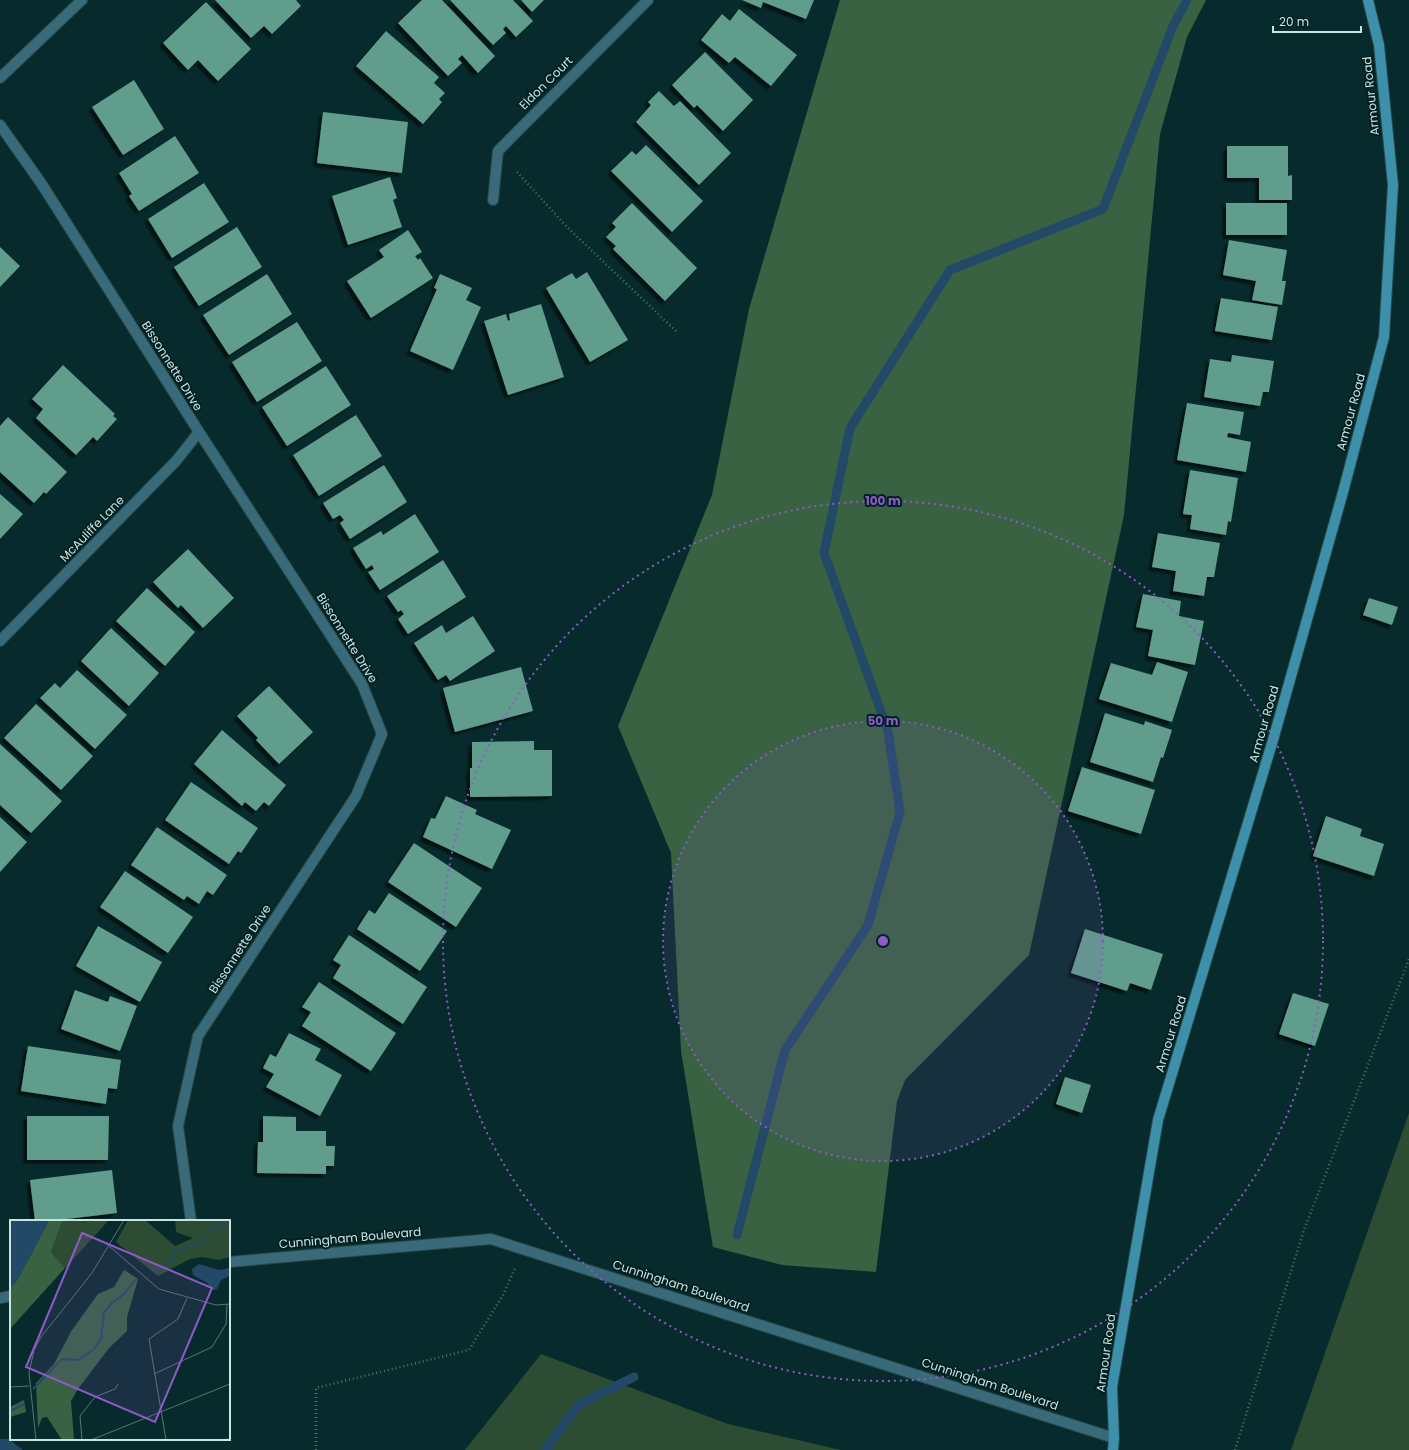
<svg xmlns="http://www.w3.org/2000/svg" width="1409" height="1450" viewBox="0 0 1409 1450" font-family="Poppins,sans-serif">
<style>
.green{fill:#2d4c34}
.forest{fill:#386242}
.water{fill:#224968}
.lines{fill:none;stroke-linecap:round;stroke-linejoin:round}
.stream{stroke:#224968;stroke-width:9}
.building{fill:#609d8c;filter:url(#shadow)}
.minor-casing{stroke:#274849;stroke-width:12}
.secondary-casing{stroke:#274849;stroke-width:12}
.path{stroke:#506f6f;stroke-width:2.5;stroke-dasharray:1 3;stroke-linecap:butt}
.minor{stroke:#396a79;stroke-width:10}
.secondary{stroke:#3d90aa;stroke-width:10}
.ring{fill:none;stroke:#8f5ac8;stroke-width:2;stroke-dasharray:2 4}
.labels{text-anchor:middle;stroke-width:4;stroke-linejoin:round;paint-order:stroke}
.street-label{font-size:12px;fill:#cce3e3;stroke:#002122}
.inset-river{fill:none;stroke:#224968;stroke-width:2}
.inset-road{fill:none;stroke:#567575;stroke-width:1}
.view{fill:#8f5ac8;fill-opacity:0.15;stroke:#8f5ac8;stroke-width:2}
.inset-edge{fill:none;stroke:#cce3e3;stroke-width:2}
.centre{fill:#8f5ac8;stroke:#002122;stroke-width:2}
.ring-label{font-size:12px;text-anchor:middle;font-weight:bold;fill:#8f5ac8;stroke:#002122;stroke-width:4;stroke-linejoin:round;paint-order:stroke}
</style>
<defs>
<filter id="shadow"><feDropShadow dx="-3.5" dy="3.5" stdDeviation="1" flood-color="#0009"/></filter>
</defs>
<rect width="100%" height="100%" fill="#072b2c"/>
<path class="green" d="M1409,1113V1450H1291Z
M541,1354L728,1424L841,1450H465Z"/>
<path class="forest" d="M840,0H1206L1187,37L1160,134L1124,515L1029,955L905,1080L897,1101L876,1272L782,1265L713,1247L681,1051L671,853L618,726L712,495L749,309Z"/>
<path class="water" d="M0,1439H9L23,1450H0Z"/>
<g class="lines">
<path class="stream" d="M737,1235L785,1050L868,925L900,812L888,731L824,553L850,428L950,270L1103,209L1173,26L1187,0
M545,1450L578,1405L634,1377"/>
</g>
<path class="building" d="M215,0H296L301,6L272,34L264,26L251,38Z
M422,0H442L495,56L478,73L462,55L458,59L462,63L448,76L398,23Z
M450,0H513L533,21L516,37L506,26L503,29L506,33L493,45Z
M521,0H544L532,12Z
M742,0H814L806,19L763,2L761,8Z
M206,2L251,49L218,81L198,60L188,70L163,43Z
M739,9L797,55L771,86L735,57L729,63L701,40L722,14L730,21Z
M386,31L439,77L434,83L445,93L439,99L442,102L423,124L356,66Z
M705,52L753,100L723,131L697,105L694,108L672,85Z
M134,80L164,129L123,155L92,107Z
M659,91L674,106L680,101L731,153L699,185L636,122L651,105L648,102Z
M323,112L408,122L402,173L317,163Z
M175,136L199,173L139,211L129,196L132,194L119,173Z
M646,145L703,201L672,232L611,171L632,151L636,155Z
M1227,146H1288V176L1292,175V200H1259V178H1227Z
M390,177L397,198L393,200L402,227L348,245L332,196Z
M204,183L229,222L172,258L148,219Z
M632,203L697,268L665,301L613,249L616,246L606,237L616,227L612,223Z
M1226,203H1287V235H1226Z
M237,227L262,267L199,306L174,267Z
M408,230L422,252L415,256L418,260L420,258L433,278L371,318L347,281L384,257L379,250Z
M1229,240L1287,250L1282,281H1286L1282,305L1252,300L1256,281L1223,275Z
M0,247L20,266L0,287Z
M587,272L628,340L590,362L546,288L572,273L576,279Z
M267,274L292,314L229,355L203,315Z
M440,274L472,288L466,300L481,307L453,370L410,351L437,289L434,288Z
M1221,298L1278,307L1272,340L1215,331Z
M541,304L564,377L508,395L484,321L506,314L508,321L510,320L509,314Z
M297,322L322,361L257,402L232,362Z
M1232,355L1274,361L1269,392H1263L1260,406L1204,397L1210,359L1231,362Z
M63,365L115,414L113,416L117,419L97,441L93,437L76,455L36,418L43,409L32,399Z
M326,366L351,405L287,446L262,407Z
M1187,403L1244,412L1240,435L1228,433L1227,437L1251,442L1246,472L1177,460Z
M356,415L382,456L319,496L293,455Z
M8,417L67,472L46,494L44,492L34,503L0,472V426Z
M384,465L407,502L350,539L340,523L344,520L340,515L333,519L323,503Z
M1190,470L1238,478L1231,522L1228,521L1226,535L1190,529L1192,515L1183,514Z
M0,494L23,514L0,539Z
M415,514L439,552L380,590L368,572L374,569L372,565L366,569L353,548L381,531L383,535Z
M1158,533L1220,543L1214,577H1207L1204,596L1173,591L1176,571L1152,567Z
M188,549L234,598L203,628L181,605L178,608L153,582Z
M443,560L466,597L408,634L398,619L404,614L401,610L398,612L387,596Z
M147,588L195,632L165,666L116,621Z
M1143,594L1181,601L1179,616L1204,621L1195,665L1148,656L1153,630L1136,627Z
M1369,598L1398,607L1392,625L1363,615Z
M473,616L495,651L450,681L446,675L438,680L414,643L442,625L446,633Z
M111,628L159,673L129,706L81,661Z
M1157,662L1188,672L1172,722L1099,699L1111,663L1152,675Z
M521,667L533,711L455,732L443,688Z
M77,670L127,715L95,749L40,698L55,683L60,688Z
M269,686L313,732L279,764L256,740L258,738L237,716Z
M36,704L93,756L61,790L4,738Z
M1105,713L1144,725L1145,721L1172,730L1163,758L1161,757L1153,782L1090,762Z
M222,730L286,785L269,806L264,802L256,811L245,802L242,806L194,764Z
M534,741V750H552V796L470,797V768H472V742Z
M0,744L62,801L31,833L0,805Z
M1082,767L1155,790L1141,834L1068,811Z
M191,782L258,828L241,853L238,851L229,864L165,820Z
M446,796L477,810L475,814L511,830L492,869L423,837L431,818L435,819Z
M1326,816L1362,829L1360,836L1384,844L1374,876L1313,856Z
M0,817L27,842L0,872Z
M157,827L227,875L213,895L207,891L199,904L187,896L184,900L131,865Z
M414,843L482,888L456,927L388,882Z
M125,871L193,917L168,953L100,907Z
M389,893L447,931L420,971L357,929L369,910L375,914Z
M98,926L162,962L140,1002L76,966Z
M1085,929L1163,954L1151,990L1130,983L1127,991L1071,973Z
M349,935L427,987L403,1024L333,978L341,965L333,960Z
M319,982L396,1033L371,1071L302,1026L311,1012L302,1007Z
M75,990L108,1002L110,996L137,1006L120,1051L61,1029Z
M1293,993L1329,1004L1315,1046L1279,1034Z
M289,1033L321,1049L315,1060L342,1075L320,1116L266,1087L274,1074L263,1068L270,1054L276,1057Z
M28,1046L121,1060L117,1089L108,1088L106,1104L21,1091Z
M1065,1077L1091,1085L1082,1113L1056,1104Z
M27,1116H109L108,1160H27Z
M263,1116L296,1117V1131H326V1146H335L334,1166H326V1174L257,1173L258,1142H263Z
M112,1170L117,1213L50,1221H35L30,1180Z"/>
<g class="lines">
<defs>
<path id="minor" d="M0,78L82,0
M0,125L41,183L199,432L362,684L382,734L356,796L198,1036L178,1126L191,1221
M493,200L498,151L648,0
M0,641L176,461L199,432
M229,1262L491,1239L1114,1438
M0,1298L11,1296"/>
<path id="secondary" d="M1113,1450L1114,1438L1112,1387L1158,1120L1273,740L1343,492L1384,337L1393,185L1379,45L1368,0"/>
</defs>
<use href="#minor" class="minor-casing"/>
<use href="#secondary" class="secondary-casing"/>
<path class="path" d="M517,172L567,227L677,332
M316,1450V1388L469,1350L503,1295L515,1268
M1235,1450L1304,1230L1409,959"/>
<use href="#minor" class="minor"/>
<use href="#secondary" class="secondary"/>
</g>
<circle cx="883" cy="941" r="220" fill="#8f5ac8" fill-opacity=".12"/>
<g class="ring">
<circle cx="883" cy="941" r="220"/>
<circle cx="883" cy="941" r="440"/>
</g>
<g class="labels">
<g class="street-label">
<text transform="translate(546 83) rotate(-45)" y="4">Eldon Court</text>
<text transform="translate(1371 96) rotate(-96)" y="4">Armour Road</text>
<text transform="translate(172 366) rotate(58)" y="4">Bissonnette Drive</text>
<text transform="translate(1351 412) rotate(-75)" y="4">Armour Road</text>
<text transform="translate(92 529) rotate(-46)" y="4">McAuliffe Lane</text>
<text transform="translate(347 638) rotate(58)" y="4">Bissonnette Drive</text>
<text transform="translate(1264 724) rotate(-74)" y="4">Armour Road</text>
<text transform="translate(240 949) rotate(-57)" y="4">Bissonnette Drive</text>
<text transform="translate(1171 1034) rotate(-73)" y="4">Armour Road</text>
<text transform="translate(350 1238) rotate(-5)" y="4">Cunningham Boulevard</text>
<text transform="translate(681 1286) rotate(18)" y="4">Cunningham Boulevard</text>
<text transform="translate(1106 1353) rotate(-82)" y="4">Armour Road</text>
<text transform="translate(990 1384) rotate(18)" y="4">Cunningham Boulevard</text>
</g>
</g>
<g transform="translate(10 1220)">
<rect width="220" height="220" fill="#072b2c"/>
<path d="M76,0H99L55,48L41,32L52,2ZM118,0H135L165,26L183,18L166,12L165,0H220V37L209,40L192,37L180,39L148,56L106,22Z" fill="#2d4c34"/>
<path d="M39,0H76L52,2L41,32L55,48L0,109V68L8,59ZM114,50L128,59L117,97V111L99,128L68,169L61,181L64,220H52L37,197L32,198L28,208L26,163L44,144L62,110L88,74L104,67ZM14,180L16,192L0,197V187Z" fill="#386242"/>
<path d="M0,0H39L8,59L0,68ZM189,44L209,50L220,48V56L211,60L207,69L203,70L197,63L183,55L182,49Z" fill="#224968"/>
<path class="inset-river" d="M141,50H147L162,41L165,31L190,23L202,8L220,6M23,169L52,139L68,140L84,129L91,119L94,92L102,83L114,74L126,59M0,191L15,184"/>
<path class="inset-road" d="M99,26L149,69L206,85L220,84M144,154L202,127L216,104L217,85M0,167L19,166M26,220L19,153L24,130L31,117L82,53L114,0M72,220L70,196L85,177L105,169L108,164M81,220L220,164M156,220L139,119L168,99L177,78M207,220L220,219"/>
<path class="view" d="M72,13L202,68L145,202L16,147Z"/>
<rect width="220" height="220" class="inset-edge"/>
</g>
<circle cx="883" cy="941" r="6" class="centre"/>
<g class="ring-label">
<text x="883" y="505">100 m</text>
<text x="883" y="725">50 m</text>
</g>
<path d="M1273 26v6h88v-6" fill="none" stroke="#cce3e3" stroke-width="2"/>
<text x="1279" y="26" font-size="12" fill="#cce3e3" stroke="#002122" stroke-width="3" paint-order="stroke">20 m</text>
</svg>
